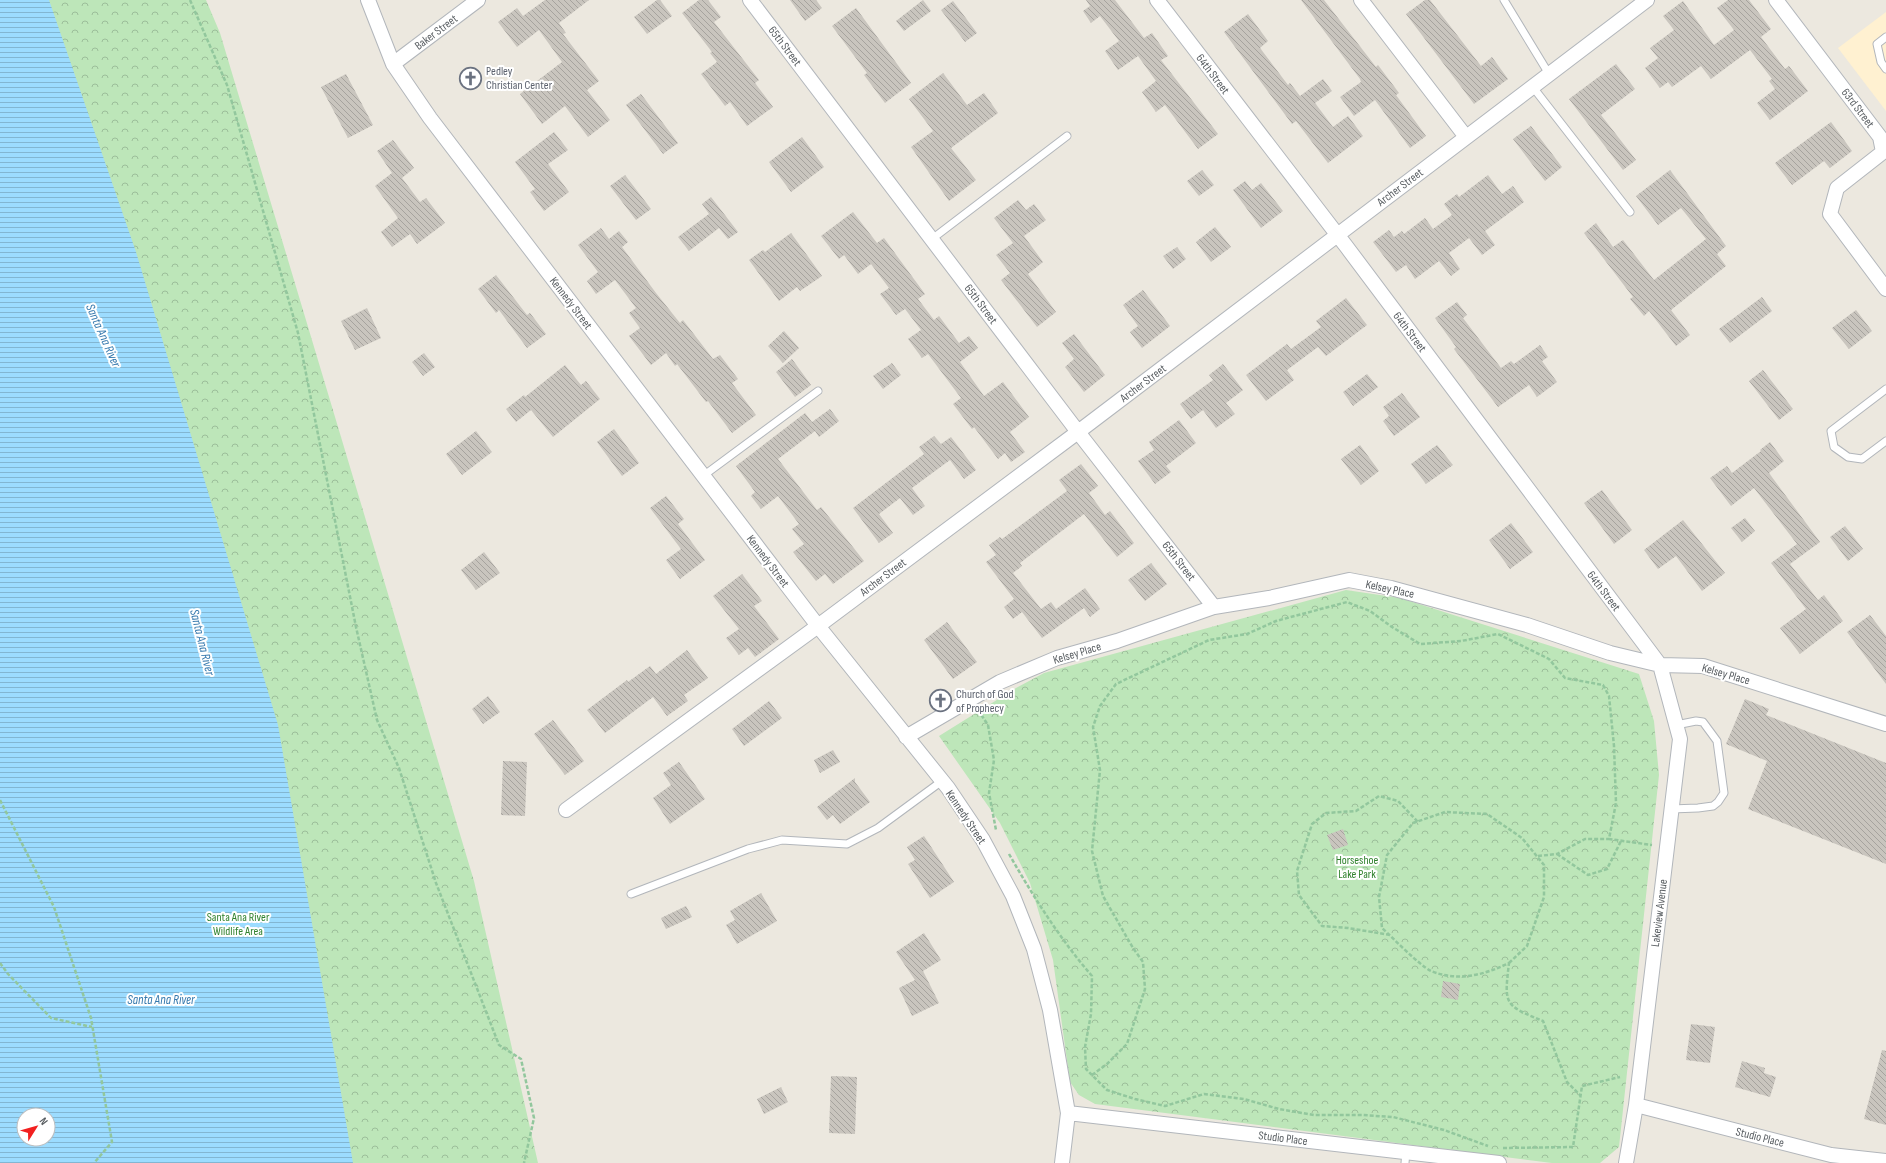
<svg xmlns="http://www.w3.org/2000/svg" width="1886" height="1163" viewBox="0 0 1886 1163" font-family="'Sofia Sans Condensed',sans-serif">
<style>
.commercial{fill:#fff1d1}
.park{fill:url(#park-crowns);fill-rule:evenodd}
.water{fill:url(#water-rules);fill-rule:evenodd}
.building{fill:url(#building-back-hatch)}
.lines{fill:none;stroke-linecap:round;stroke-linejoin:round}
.lane-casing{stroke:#b2b6bb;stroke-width:9}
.street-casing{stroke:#b2b6bb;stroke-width:16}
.path{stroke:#92c79d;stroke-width:2.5;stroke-dasharray:4 2;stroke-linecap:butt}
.lane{stroke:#fff;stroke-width:7}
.street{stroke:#fff;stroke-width:14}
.labels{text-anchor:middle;stroke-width:4;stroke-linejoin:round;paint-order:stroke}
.street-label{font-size:12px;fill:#585d61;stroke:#fff}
.worship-label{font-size:12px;fill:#5b616d;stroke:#fff;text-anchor:start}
.park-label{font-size:12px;fill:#31822e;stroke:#fff}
.water-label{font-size:13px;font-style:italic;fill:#3478ad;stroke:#fff}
</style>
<defs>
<pattern id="park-crowns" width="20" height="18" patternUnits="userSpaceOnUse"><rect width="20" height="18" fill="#bde6b9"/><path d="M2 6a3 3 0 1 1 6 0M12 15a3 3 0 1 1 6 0" fill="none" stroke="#9cbe9a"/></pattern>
<pattern id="water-rules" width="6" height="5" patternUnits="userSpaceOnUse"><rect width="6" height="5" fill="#9cdcff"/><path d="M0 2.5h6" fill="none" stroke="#82b6d2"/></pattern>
<pattern id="building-back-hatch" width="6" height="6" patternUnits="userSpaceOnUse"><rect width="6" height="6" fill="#c9c5be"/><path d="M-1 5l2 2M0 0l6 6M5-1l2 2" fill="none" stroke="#a6a39e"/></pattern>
</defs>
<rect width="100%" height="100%" fill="#ece8df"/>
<path class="commercial" d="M1886,12V111L1838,48Z"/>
<path class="park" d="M0,0H206L220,33L474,881L538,1163H0ZM24,1115H48V1139H24Z
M1346,590L1400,598L1639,674L1654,721L1659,775L1619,1147L1600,1163H1552L1095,1104L1079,1095L1070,1082L1053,960L1030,883L1000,823L939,736L1016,688L1044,673Z"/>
<path class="water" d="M0,0H49L136,252L278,725L353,1163H0ZM24,1115H48V1139H24Z"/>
<path class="building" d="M545,0H589L559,23L566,33L563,34L599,81L587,90L610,120L588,137L565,106L542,124L520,94L562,62L539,30L517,47L498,22L517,8L523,16Z
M657,0H660L672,16L647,34L634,17Z
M699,0H708L721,17L714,22L759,80L755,83L773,107L747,126L730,102L725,106L701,74L717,62L710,53L712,52L682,13Z
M790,0H816L822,8L805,21Z
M923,0L931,11L904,31L896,21Z
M1086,0H1115L1144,38L1152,33L1168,56L1161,60L1218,134L1198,149L1165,105L1156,112L1142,92L1156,81L1138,56L1118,70L1105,51L1119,41L1100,16L1091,23L1083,11L1090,6Z
M1301,0H1324L1376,67L1378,65L1399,93L1396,95L1426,136L1410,148L1375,100L1354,116L1340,97L1361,82L1360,79Z
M1425,0H1430L1481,66L1492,57L1508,79L1474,104L1406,14Z
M1728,0H1749L1771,29L1761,37L1785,69L1789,66L1808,91L1770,120L1757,103L1775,89L1769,81L1772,79L1750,50L1711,79L1701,66L1672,87L1668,82L1660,88L1645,68L1658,58L1650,48L1674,30L1663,16L1683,1L1714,45L1734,30L1717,8Z
M953,1L977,33L965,42L941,10Z
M856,8L911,83L885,103L864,75L867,73L832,26Z
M1248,14L1268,41L1260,48L1288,85L1290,83L1300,96L1323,79L1332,91L1315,103L1333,127L1348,116L1363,136L1328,163L1296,121L1292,124L1224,32Z
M1616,64L1635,89L1601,115L1636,160L1623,170L1569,99Z
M943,73L967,105L984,93L998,113L951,148L976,180L949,201L911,147L933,131L909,99Z
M346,74L373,125L348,138L321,87Z
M641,94L678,143L663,154L626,105Z
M1831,122L1852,151L1830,168L1824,161L1792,185L1775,163Z
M1531,126L1562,167L1545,181L1513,139Z
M554,132L568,150L548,164L569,192L544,211L530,192L535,189L515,162Z
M802,137L824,167L791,192L769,162Z
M393,140L414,168L402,178L420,202L426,198L445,223L417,244L410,234L392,247L381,232L398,218L375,186L392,173L377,151Z
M1202,170L1214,185L1199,196L1187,181Z
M1670,170L1726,246L1717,254L1726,266L1671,310L1690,335L1676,346L1649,311L1644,316L1630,299L1633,297L1584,233L1596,223L1613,247L1623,240L1654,280L1706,239L1681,208L1658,225L1636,196Z
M625,175L651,209L636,220L610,186Z
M1488,175L1502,194L1513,186L1524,202L1485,231L1495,245L1482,255L1469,238L1449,253L1460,269L1451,276L1439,261L1415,279L1406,265L1396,272L1373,242L1389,230L1394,237L1402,231L1404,234L1425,218L1433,229L1452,215L1444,204L1457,194L1459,197Z
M1245,181L1252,190L1261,183L1283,211L1261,228L1233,190Z
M711,197L738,232L728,239L719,228L689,251L678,237L709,214L702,204Z
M1018,200L1026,210L1034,204L1046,220L1024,236L1043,262L1028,274L1056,312L1037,327L1001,280L1010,273L996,255L1013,243L994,218Z
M853,212L877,243L884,238L897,256L925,294L918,299L934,320L939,316L959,343L969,336L978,348L960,362L984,396L1003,382L1029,417L1010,432L1025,452L1011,462L1005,453L998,459L974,427L972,429L953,404L961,398L928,354L922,358L908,339L921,330L905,309L896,315L880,294L889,288L871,264L858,274L844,255L839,259L821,236Z
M1215,227L1231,247L1211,262L1196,242Z
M601,228L609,239L619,231L628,242L622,247L656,293L680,323L683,320L713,359L720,355L738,379L732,383L756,415L732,433L708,401L706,402L677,364L675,366L666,353L651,365L629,336L640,328L629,313L636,308L615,280L596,294L587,281L598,272L578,245Z
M791,233L822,276L800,291L797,287L779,301L749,260L763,250L765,252Z
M1177,247L1186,259L1173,269L1163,256Z
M496,275L527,315L530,313L546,334L527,348L499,310L496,313L478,289Z
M1143,290L1170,326L1142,348L1130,332L1138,326L1123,305Z
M1762,297L1772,311L1730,343L1719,329Z
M1346,298L1367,325L1326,356L1318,347L1287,370L1294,380L1266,401L1246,375L1287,344L1291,349L1321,327L1316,321Z
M1457,302L1467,315L1463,318L1501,368L1511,361L1514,364L1540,345L1548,357L1542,361L1557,382L1537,397L1529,385L1498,407L1454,349L1456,347L1435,318Z
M367,308L381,338L355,350L341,321Z
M1856,310L1872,331L1849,349L1832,328Z
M784,331L799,348L783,363L768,346Z
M1074,334L1105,375L1084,392L1065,367L1074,359L1062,343Z
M424,353L435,367L423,376L412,362Z
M792,359L811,385L795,397L776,372Z
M892,363L901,375L883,389L873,376Z
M1223,364L1243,390L1226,403L1235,414L1216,428L1203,410L1191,419L1180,404L1213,380L1209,375Z
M565,365L581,385L586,381L600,399L553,437L531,410L516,422L506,409L524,395L525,397Z
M1763,370L1793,409L1779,420L1749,381Z
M1367,374L1378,387L1353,406L1343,392Z
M1402,393L1420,417L1394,436L1383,421L1389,416L1383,407Z
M830,409L839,421L819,437L815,431L778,459L817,510L821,507L864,561L833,584L825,574L816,581L793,552L804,544L792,529L799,524L778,496L761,509L751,496L755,492L736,466L805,413L812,422Z
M1179,420L1196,443L1166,466L1171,472L1155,484L1138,461L1154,450L1149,442Z
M614,429L639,463L622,476L597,442Z
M476,431L492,452L462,475L446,454Z
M934,436L941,444L951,437L976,470L964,479L950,460L912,488L925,506L913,515L900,498L879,514L893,533L879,543L853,508L924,454L919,447Z
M1770,442L1784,461L1769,473L1820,542L1790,564L1818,600L1824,595L1843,621L1800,654L1780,628L1806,609L1771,563L1797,544L1754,488L1731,506L1710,478L1727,466L1732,473L1761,451L1760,450Z
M1360,445L1379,471L1361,485L1341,459Z
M1437,445L1453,465L1426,484L1411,464Z
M1081,464L1098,486L1089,493L1105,515L1110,511L1134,543L1117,557L1084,514L1020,563L1022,566L1013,573L1041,609L1051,602L1056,609L1085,588L1100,609L1090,617L1084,608L1042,638L1022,612L1013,619L1004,607L1014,599L986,562L996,555L989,545L1000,537L1002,539L1067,491L1059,480Z
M1602,490L1632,530L1614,544L1584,503Z
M666,496L684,519L678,524L705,560L680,579L666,560L681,549L650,508Z
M1745,518L1755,531L1742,542L1731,528Z
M1683,520L1725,573L1702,591L1676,556L1658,569L1644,550Z
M1511,523L1533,552L1510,569L1489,540Z
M1845,526L1863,549L1848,561L1830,537Z
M484,552L500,573L476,590L461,570Z
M1151,563L1167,584L1145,601L1128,580Z
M742,574L762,601L754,606L779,639L755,657L748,648L739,655L726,638L739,629L713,596Z
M1870,615L1886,636V684L1847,632Z
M947,622L977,662L953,679L924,640Z
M687,650L708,678L684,695L688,701L667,716L653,697L605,733L587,710L627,680L628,682L650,666L656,674Z
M488,696L500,712L483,724L472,709Z
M1745,699L1769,709L1766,715L1886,763V864L1748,809L1767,761L1726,744Z
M769,701L782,718L744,746L732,729Z
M553,720L584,761L565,775L534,734Z
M833,750L840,762L820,773L814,760Z
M503,761L527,762L525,816L501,815Z
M679,762L705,799L670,824L653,798L671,785L663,773Z
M855,778V782L870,802L840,824L833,815L827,820L817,807Z
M1343,829L1348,845L1333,850L1327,835Z
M924,836L954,882L930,898L908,864L915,860L907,847Z
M761,893L777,921L737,944L726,925L735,920L730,911Z
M686,906L692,917L666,929L661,918Z
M924,933L941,960L923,971L939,1003L912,1016L899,988L915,980L896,952Z
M1443,981L1460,984L1458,1000L1441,997Z
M1691,1024L1715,1027L1710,1063L1686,1060Z
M1882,1050L1886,1051V1125L1864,1119Z
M1742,1061L1765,1068L1764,1073L1776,1077L1770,1097L1735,1087Z
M831,1076L857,1077L855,1134L829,1133Z
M781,1087L788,1102L764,1114L757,1099Z"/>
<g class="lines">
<defs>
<path id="lane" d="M1504,0L1549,74
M1886,37L1877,44L1881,62L1886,69
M1532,86L1630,212
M932,239L1067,136
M1886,389L1831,431L1834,447L1848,457L1862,459L1886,441
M703,476L818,391
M1671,809L1698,808L1713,806L1718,802L1724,793L1717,741L1703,722L1696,721L1676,725
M631,894L748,849L782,840L847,844L878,828L942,781
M1405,1163L1406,1152"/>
<path id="street" d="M368,0L393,64L430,118L818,626L948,788L983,840L1013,896L1034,949L1050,1010L1068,1113L1062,1163
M750,0L1078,432L1214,607
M1157,0L1346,246L1660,665L1680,739L1636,1105L1626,1163
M1361,0L1466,137
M1776,0L1880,137L1883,152L1837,188L1830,214L1886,289
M393,64L478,0
M906,737L1000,682L1057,658L1117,641L1214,607L1269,598L1349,580L1391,588L1527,625L1610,653L1660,665L1703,666L1886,724
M566,810L818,626L1078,432L1647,0
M1636,1105L1831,1155L1886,1161
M1068,1113L1499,1163"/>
</defs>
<use href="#lane" class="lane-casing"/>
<use href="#street" class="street-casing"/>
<path class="path" d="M190,0L227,85L298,333L356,627L377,720L399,768L436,883L499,1045L521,1059L534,1118L524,1163
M978,710L988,725L994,760L989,793L996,830
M0,800L54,907L91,1018L112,1142L94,1163
M1009,854C1033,896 1060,939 1092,976L1091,1014L1085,1047L1086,1069L1107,1090L1135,1099L1165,1106L1204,1094L1244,1099L1279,1109L1314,1115H1362L1393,1117L1444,1130L1488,1146
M1557,854L1588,875L1607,869L1621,841
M1538,856L1557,854L1585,839H1609
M1390,935L1348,928L1322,926L1299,895L1297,871L1312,824L1326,813L1356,811L1379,796L1398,801L1418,822
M0,963L8,974L51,1018L92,1027
M1509,963L1527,946L1544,897V865L1522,838L1487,814L1445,812L1413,823L1387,855L1379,897L1382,928C1393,938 1419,965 1431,971C1458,982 1484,975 1509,963C1504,1005 1504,1005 1543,1021L1567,1082L1580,1095
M1092,1075L1107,1064L1127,1044L1145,989L1143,962L1133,948L1103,896L1092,851L1100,770L1093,727L1100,706L1116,684L1209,640L1247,634L1276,621L1347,602L1370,611L1392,627L1420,644L1461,641L1498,634L1549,659L1565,678L1603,685L1609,696L1614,746L1616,803L1609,839L1652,845
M1503,1148L1573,1147L1582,1086L1620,1077"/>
<use href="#lane" class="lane"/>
<use href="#street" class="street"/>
</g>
<defs>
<symbol id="church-ring" viewBox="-11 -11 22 22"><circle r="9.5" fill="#fff" stroke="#6b7280" stroke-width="1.5"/><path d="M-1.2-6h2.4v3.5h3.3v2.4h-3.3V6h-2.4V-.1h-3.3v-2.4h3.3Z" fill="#6b7280"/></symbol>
</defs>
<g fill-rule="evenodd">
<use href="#church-ring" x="458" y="66" width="25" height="25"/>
<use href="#church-ring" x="928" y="688" width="25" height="25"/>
</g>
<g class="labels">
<g class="street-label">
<text transform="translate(436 32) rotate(-37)" y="4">Baker Street</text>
<text transform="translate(785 46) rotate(53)" y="4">65th Street</text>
<text transform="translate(1213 74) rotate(53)" y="4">64th Street</text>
<text transform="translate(1858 108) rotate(53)" y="4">63rd Street</text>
<text transform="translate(1400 187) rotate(-37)" y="4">Archer Street</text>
<text transform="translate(571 303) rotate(53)" y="4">Kennedy Street</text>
<text transform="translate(981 304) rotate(53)" y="4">65th Street</text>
<text transform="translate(1410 332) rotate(53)" y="4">64th Street</text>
<text transform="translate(1143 383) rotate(-37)" y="4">Archer Street</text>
<text transform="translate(768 561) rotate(53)" y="4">Kennedy Street</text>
<text transform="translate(1179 561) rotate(52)" y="4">65th Street</text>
<text transform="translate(883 577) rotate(-37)" y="4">Archer Street</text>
<text transform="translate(1390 589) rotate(12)" y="4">Kelsey Place</text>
<text transform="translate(1604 591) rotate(53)" y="4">64th Street</text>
<text transform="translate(1077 653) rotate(-17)" y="4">Kelsey Place</text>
<text transform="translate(1726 674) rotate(16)" y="4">Kelsey Place</text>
<text transform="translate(966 817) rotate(56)" y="4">Kennedy Street</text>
<text transform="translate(1659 913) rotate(-83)" y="4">Lakeview Avenue</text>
<text transform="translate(1760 1137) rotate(14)" y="4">Studio Place</text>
<text transform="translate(1283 1138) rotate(7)" y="4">Studio Place</text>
</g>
<g class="worship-label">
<text x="486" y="75">Pedley<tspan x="486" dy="14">Christian Center</tspan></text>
<text x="956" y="698">Church of God<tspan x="956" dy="14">of Prophecy</tspan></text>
</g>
<g class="park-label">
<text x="1357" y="864">Horseshoe<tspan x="1357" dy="14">Lake Park</tspan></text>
<text x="238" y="921">Santa Ana River<tspan x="238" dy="14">Wildlife Area</tspan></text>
</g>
<g class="water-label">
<text transform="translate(104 335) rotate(66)" y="5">Santa Ana River</text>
<text transform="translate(203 642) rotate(76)" y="5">Santa Ana River</text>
<text x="161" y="1004">Santa Ana River</text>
</g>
</g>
<g transform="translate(36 1127) rotate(53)"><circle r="19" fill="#ffffff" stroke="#bcbec0"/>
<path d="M0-3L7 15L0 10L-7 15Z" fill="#f22020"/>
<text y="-6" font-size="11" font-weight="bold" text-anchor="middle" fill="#585d61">N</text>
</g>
</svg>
